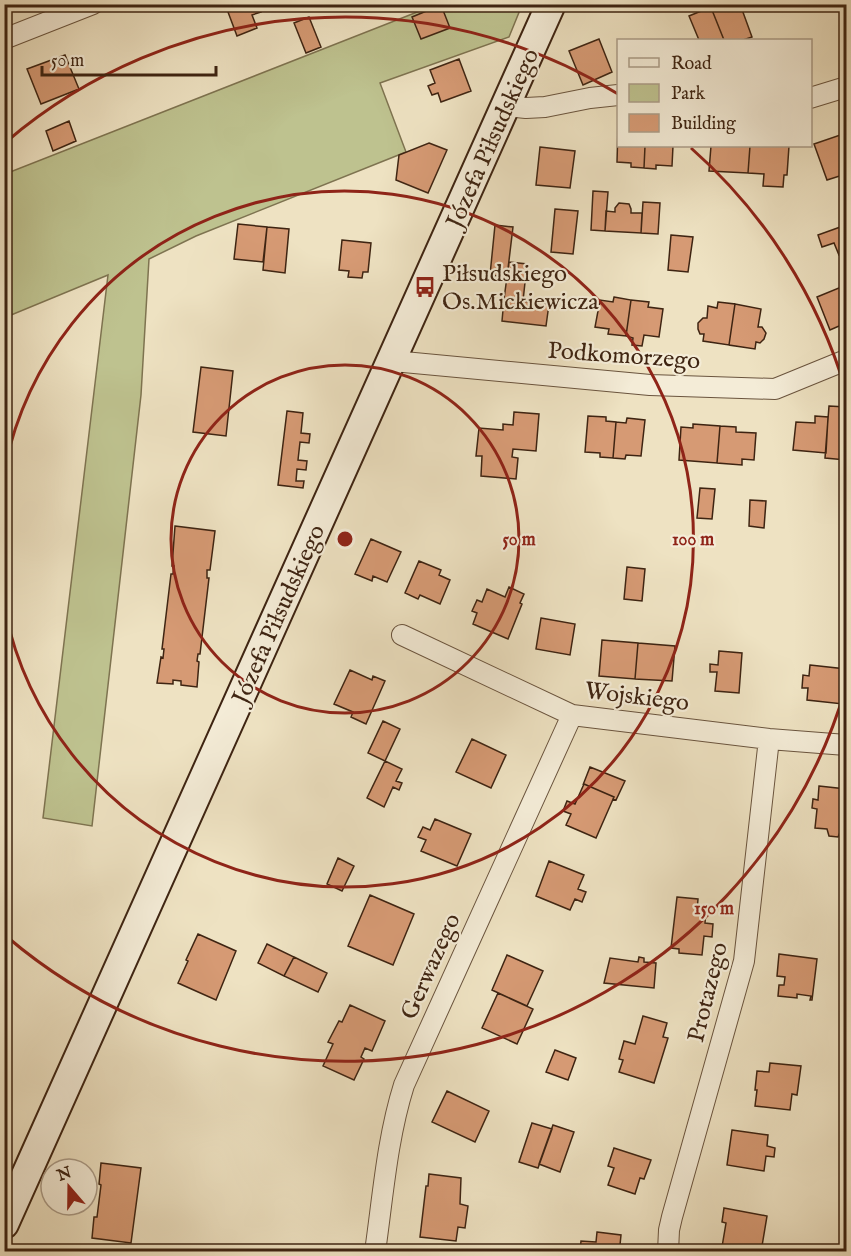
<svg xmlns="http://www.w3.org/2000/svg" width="851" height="1256" viewBox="0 0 851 1256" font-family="'IM FELL English',serif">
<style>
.green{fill:#bec28f;stroke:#7e7350;stroke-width:1.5}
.building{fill:#d69a74;stroke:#3e2412;stroke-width:1.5}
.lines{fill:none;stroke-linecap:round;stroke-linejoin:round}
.street-casing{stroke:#6a543e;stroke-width:22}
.secondary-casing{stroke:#3e2412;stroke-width:32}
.street{stroke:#f4ecd7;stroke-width:20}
.secondary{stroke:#f4ecd7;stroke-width:28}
.ring{fill:none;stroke:#8f2418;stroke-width:3}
.labels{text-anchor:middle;stroke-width:4.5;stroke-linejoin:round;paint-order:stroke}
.street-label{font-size:24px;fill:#3e2412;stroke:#f4ecd7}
.poi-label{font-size:24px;fill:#3e2412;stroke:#f4ecd7;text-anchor:start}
.centre{fill:#8f2418;stroke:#f4ecd7;stroke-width:3}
.ring-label{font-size:18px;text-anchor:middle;font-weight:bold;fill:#8f2418;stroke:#f4ecd7;stroke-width:4.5;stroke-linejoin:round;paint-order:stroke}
</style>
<rect width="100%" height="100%" fill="#eee2c2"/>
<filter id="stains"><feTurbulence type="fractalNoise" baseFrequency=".00333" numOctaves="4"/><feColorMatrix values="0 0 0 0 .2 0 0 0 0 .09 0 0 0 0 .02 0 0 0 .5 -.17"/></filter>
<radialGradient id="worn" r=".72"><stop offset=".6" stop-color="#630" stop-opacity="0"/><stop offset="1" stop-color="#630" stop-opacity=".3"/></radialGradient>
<path class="green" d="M435,5H522L509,37L380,83L406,152L196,236L149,259L141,395L92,826L43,818L108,275L11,315L5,363V174Z"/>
<path class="building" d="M225,4H258L261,12L252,15L257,28L237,36Z
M727,4H740L752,37L743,40H724L712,10Z
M441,5L450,28L421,39L412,17Z
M711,7L712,10L724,40H699L689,16Z
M309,17L321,47L306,53L294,23Z
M599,39L612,72L583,85L569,51Z
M65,55L79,89L41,104L27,69Z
M459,59L471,91L441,102L438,93L432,95L428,86L435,83L430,70Z
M69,121L76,141L53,151L46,131Z
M618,127V146H645L644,168L631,167V163L617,162Z
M846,133V174L827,180L814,144Z
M429,143L447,150L428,193L396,180L399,155Z
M645,146H673L672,166L656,165V169L644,168Z
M711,146H750L748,173L709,171Z
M750,146H789L787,175H784L783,187L763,186L764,174L748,173Z
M540,147L575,151L570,188L536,185Z
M593,191L608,192L605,231L591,230Z
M643,202L660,203L658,234L641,233Z
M619,203L629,204L631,209V213H642L641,233L605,231L606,211L615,212V208Z
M555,209L578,211L573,254L551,252Z
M238,224L267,227L263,262L234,259Z
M495,225L513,227L507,277L490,275Z
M843,226L846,236V253L839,255L834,243L822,247L818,235Z
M267,227L289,229L285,273L263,270Z
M671,235L693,237L688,272L668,270Z
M342,240L371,243L368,272H363L362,278L348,277L349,271L339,270Z
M509,262L527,264L523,301L504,299Z
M846,285V323L830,330L817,297Z
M614,297L631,300L626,336L608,334L609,329L595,327L600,300L613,302Z
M504,299L549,304L546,326L502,321Z
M631,300L649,302L648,307L663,309L659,337L644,335L642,346L632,345L633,338L626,336Z
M718,302L735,304L729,345L703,341L704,334H700L698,329V323L703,318H707L708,306L717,308Z
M735,304L761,309L758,327H762L766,333L764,339L760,343L756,342L755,349L729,345Z
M201,367L233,371L226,436L193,432Z
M829,406L846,407V460L825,458Z
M287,411L303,413L301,433L310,434L309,443L300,442L298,460L307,461L306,470L297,469L296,481H304L303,488L278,485Z
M514,412L539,414L536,451L513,449L512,457L518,458L516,479L481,476L482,456H476L479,428L503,430V424L513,425Z
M588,416L606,417V421L616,422L613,458L600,457V453L585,452Z
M815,416L828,417L826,453L793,450L796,422L815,423Z
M627,418L645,420L641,456L626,455L625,459L613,458L616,422L626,423Z
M693,424L720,426L717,463L679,460L681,427L693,428Z
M720,426L736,427V432L756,433L754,460L742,459V465L717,463Z
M700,488L715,489L712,519L697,518Z
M750,500L766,501L764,528L749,526Z
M175,526L215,531L210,570H207V578H209L200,654H198L197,661L199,662L197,687L181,685V681L173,680V684L157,683L161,657L163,658L164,649H162L171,574H173L174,566H172Z
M371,539L401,552L387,582L373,576L372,581L355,574Z
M419,561L441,570L439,575L450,580L440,604L420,595L418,599L405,593Z
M627,567L645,569L642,601L624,599Z
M509,587L524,594L520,603L522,604L508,639L473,624L477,613L472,611L477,600L482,602L487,589L505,597Z
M541,618L575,624L570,655L536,649Z
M602,640L638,643L635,679L599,676Z
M638,643L675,646L672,681L635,679Z
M719,651L742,653L739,693L715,691L717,672H710V664L718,665Z
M810,665L846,669L843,704L807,700L808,688H802L803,675L809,676Z
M846,669V704H843Z
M350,670L372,680L373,676L385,681L366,724L351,717L353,712L334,704Z
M383,721L400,729L385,761L368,753Z
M472,739L506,755L491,788L456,772Z
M385,761L402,769L396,781L402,783L399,790L393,787L384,807L367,798Z
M590,767L625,781L616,800L613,799L614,797L584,784L583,785Z
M584,784L614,797L596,838L566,825L571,814L563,811L567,801L575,804Z
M819,786L846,789V831L841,830L838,837L829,836L827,829L815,828L817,809L812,808L813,799L818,800Z
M435,819L471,834L457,866L421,851L426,840L418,837L423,827L430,830Z
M338,858L354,866L342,891L327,884Z
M549,861L584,875L578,889L586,892L582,902L575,899L570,910L536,896Z
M370,895L414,914L393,965L348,946Z
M677,897L698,899L697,911L706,912L705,923L713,924L712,937L704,936L702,955L679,953V949L671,948Z
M198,934L236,951L216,1000L178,983L188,961L186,960Z
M267,944L294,957L284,976L258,963Z
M779,954L817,959L812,1000H810L811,996L797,994V998L778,996L779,985H784L785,977L777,976Z
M507,955L543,971L527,1006L492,990Z
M294,957L327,973L318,992L284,976Z
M639,957L644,958V962L656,963L654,988L604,983L610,958L638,962Z
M498,993L533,1009L517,1044L482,1028Z
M350,1005L385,1021L372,1051L365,1048L361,1057L364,1059L354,1080L323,1066L333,1044L328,1042L339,1021L342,1022Z
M643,1016L667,1023L663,1037L668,1038L654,1083L619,1072L623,1060L619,1059L624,1041L635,1044Z
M555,1050L576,1058L568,1080L546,1072Z
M770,1063L801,1066L797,1095L792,1094L790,1110L755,1106L757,1090H755L757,1071L769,1072Z
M447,1091L489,1111L475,1142L432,1122Z
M532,1123L552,1129L538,1168L519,1162Z
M553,1125L574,1132L560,1172L539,1164Z
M732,1130L768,1135L767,1146L775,1148L774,1157L766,1156L764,1171L727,1165Z
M614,1148L651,1160L644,1179L640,1178L635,1194L608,1185L614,1168L608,1166Z
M101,1163L141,1168L131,1243L92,1238L94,1217H97L101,1185L99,1184Z
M429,1174L461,1178L460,1204L468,1206L465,1228L458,1227L456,1241L420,1237L426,1186H428Z
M724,1208L767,1216L761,1252H736L734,1249L722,1247L726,1223L722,1222Z
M597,1232L621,1235L620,1245H625V1252H580L581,1241L596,1242Z"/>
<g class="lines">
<defs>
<path id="street" d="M4,39L93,4
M810,98L846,87
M507,106L526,108L545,107L590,98L618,95
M393,361L650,385L775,389L846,360
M402,635L572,715L769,739L846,745
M375,1252C383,1196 387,1139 404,1085L572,715
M668,1252L669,1230L672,1217L744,961L769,739"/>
<path id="secondary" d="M4,1224L551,4"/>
</defs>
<use href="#street" class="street-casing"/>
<use href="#secondary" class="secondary-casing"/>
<use href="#street" class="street"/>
<use href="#secondary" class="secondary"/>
</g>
<g class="ring">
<circle cx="345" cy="539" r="174"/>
<path d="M5 467A348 348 0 1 1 5 611"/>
<path d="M846 687A522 522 0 0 1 6 936M6 142A522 522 0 0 1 618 94M691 148A522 522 0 0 1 846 391"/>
</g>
<defs>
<symbol id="bus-bare" viewBox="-9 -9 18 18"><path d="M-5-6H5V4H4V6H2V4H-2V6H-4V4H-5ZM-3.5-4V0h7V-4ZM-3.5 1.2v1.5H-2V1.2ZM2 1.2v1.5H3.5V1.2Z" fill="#8f2418" stroke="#f4ecd7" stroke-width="2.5" paint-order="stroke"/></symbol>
</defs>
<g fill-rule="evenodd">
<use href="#bus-bare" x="410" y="272" width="30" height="30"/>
</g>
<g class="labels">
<g class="street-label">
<text transform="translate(492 138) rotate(-66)" y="8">Józefa Piłsudskiego</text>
<text transform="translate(624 355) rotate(4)" y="8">Podkomorzego</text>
<text transform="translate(278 614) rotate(-66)" y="8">Józefa Piłsudskiego</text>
<text transform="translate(637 696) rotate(7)" y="8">Wojskiego</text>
<text transform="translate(430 966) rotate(-66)" y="8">Gerwazego</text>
<text transform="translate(707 992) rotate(-76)" y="8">Protazego</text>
</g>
<g class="poi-label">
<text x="442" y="281">Piłsudskiego<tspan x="442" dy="28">Os.Mickiewicza</tspan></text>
</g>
</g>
<circle cx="345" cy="539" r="9" class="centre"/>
<g class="ring-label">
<text x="519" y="545">50 m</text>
<text x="693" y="545">100 m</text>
<text x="714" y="914">150 m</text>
</g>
<rect width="851" height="1256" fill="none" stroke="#eee2c2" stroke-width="24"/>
<rect x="6" y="6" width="839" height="1244" fill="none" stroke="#3e2412" stroke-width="3"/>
<rect x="12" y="12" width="827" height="1232" fill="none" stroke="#3e2412" stroke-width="1.5"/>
<rect x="617" y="39" width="195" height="108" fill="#f4ecd7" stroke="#ab9c88" stroke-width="1.5"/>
<rect x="629" y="58" width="30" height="9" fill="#f4ecd7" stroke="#ab9c88" stroke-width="1.5"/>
<text x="671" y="69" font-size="18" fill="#3e2412">Road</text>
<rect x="629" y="84" width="30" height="18" fill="#bec28f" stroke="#ab9c88" stroke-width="1.5"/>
<text x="671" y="99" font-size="18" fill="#3e2412">Park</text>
<rect x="629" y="114" width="30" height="18" fill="#d69a74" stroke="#ab9c88" stroke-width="1.5"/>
<text x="671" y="129" font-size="18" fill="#3e2412">Building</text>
<g transform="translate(69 1187) rotate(340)"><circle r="28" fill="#f4ecd7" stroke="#ab9c88" stroke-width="1.5"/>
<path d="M0-4.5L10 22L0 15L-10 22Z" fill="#8f2418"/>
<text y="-9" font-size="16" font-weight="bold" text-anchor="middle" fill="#3e2412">N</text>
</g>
<path d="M42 66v9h174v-9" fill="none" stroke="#3e2412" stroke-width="3"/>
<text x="51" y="66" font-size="18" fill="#3e2412" stroke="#f4ecd7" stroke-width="4.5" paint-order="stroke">50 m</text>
<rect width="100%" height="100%" filter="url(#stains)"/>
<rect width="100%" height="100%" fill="url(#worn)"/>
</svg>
